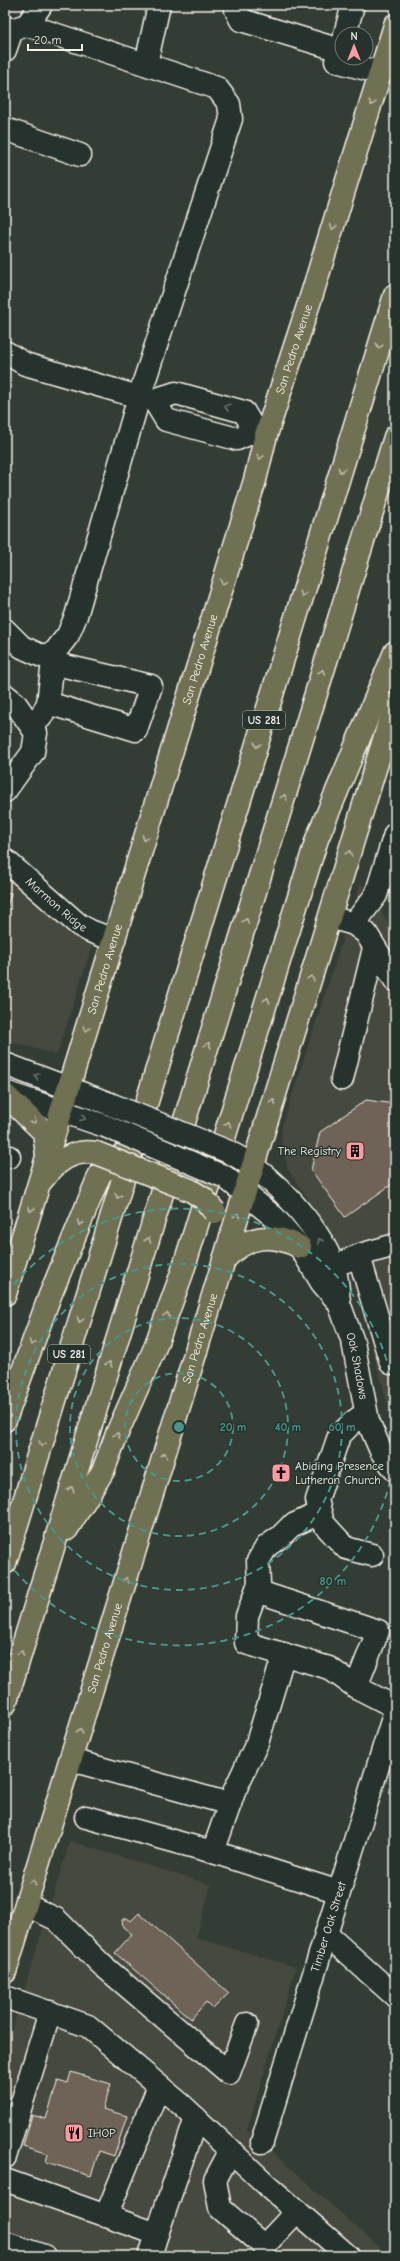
<svg xmlns="http://www.w3.org/2000/svg" width="400" height="2261" viewBox="0 0 400 2261" font-family="'Comic Neue',sans-serif">
<style>
.built{fill:#45493f}
.building{fill:#6e6457;stroke:#f4f1e8}
.lines{fill:none;stroke-linecap:round;stroke-linejoin:round}
.minor-casing{stroke:#f4f1e8;stroke-width:25}
.major-casing{stroke:#f4f1e8;stroke-width:25}
.highway-casing{stroke:#f4f1e8;stroke-width:25}
.minor{stroke:#26332d;stroke-width:22}
.major{stroke:#706f52;stroke-width:22}
.highway{stroke:#706f52;stroke-width:22}
.minor-bridge-casing{stroke:#f4f1e8;stroke-width:25;stroke-linecap:butt}
.major-bridge-casing{stroke:#f4f1e8;stroke-width:25;stroke-linecap:butt}
.minor-bridge{stroke:#26332d;stroke-width:22}
.major-bridge{stroke:#706f52;stroke-width:22}
.oneway{stroke:#bfbdac}
.oneway2{stroke:#6e766e}
.ring{fill:none;stroke:#48958c;stroke-width:2;stroke-dasharray:7 5}
.labels{text-anchor:middle;stroke-width:3;stroke-linejoin:round;paint-order:stroke}
.shield{fill:#26332d;stroke:#b6b8b0;stroke-width:1}
.shield-label{font-size:11px;font-weight:bold;fill:#f4f1e8}
.street-label{font-size:12px;fill:#f4f1e8;stroke:#26332d}
.poi-label{font-size:12px;fill:#f4f1e8;stroke:#26332d;text-anchor:start}
.centre{fill:#48958c;stroke:#26332d;stroke-width:2}
.ring-label{font-size:12px;text-anchor:middle;font-weight:bold;fill:#48958c;stroke:#26332d;stroke-width:3;stroke-linejoin:round;paint-order:stroke}
</style>
<rect width="100%" height="100%" fill="#343d35"/>
<filter id="ink" filterUnits="userSpaceOnUse"><feTurbulence type="fractalNoise" baseFrequency=".025" numOctaves="2"/><feDisplacementMap in="SourceGraphic" scale="8" xChannelSelector="R" yChannelSelector="G"/><feConvolveMatrix kernelMatrix="1 2 1 2 8 2 1 2 1" color-interpolation-filters="sRGB"/></filter>
<g filter="url(#ink)">
<path class="built" d="M5,873L92,946L57,1055L5,1040Z
M361,883L395,933V1402L388,1405L353,1280L338,1247L321,1218L288,1170L281,1140L282,1126Z
M70,1841L211,1885L196,1938L296,1967L247,2130L389,2256H5V2052Z"/>
<path class="building" d="M5,892L11,893L5,915Z
M366,1100L395,1104V1182L345,1217L311,1170L320,1132Z
M139,1913L229,1993L213,2009L206,2002L191,2019L115,1953L132,1934L123,1927L122,1920L127,1918L131,1921Z
M71,2072L111,2084L103,2109L127,2116L114,2156L99,2151L91,2176L46,2162L48,2154L23,2146L32,2115L46,2119L58,2080L68,2083Z"/>
<g class="lines">
<defs>
<g id="minor">
<path d="M237,5L236,10L241,20L340,50"/>
<path d="M27,25L41,5"/>
<path d="M5,27L12,30L27,25L217,88L229,104L231,119L139,397L76,616L68,635L54,653L42,656L22,647L5,630"/>
<path d="M345,34L353,5"/>
<path d="M342,43L336,61L381,73"/>
<path d="M5,50L12,30"/>
<path d="M146,64L159,5"/>
<path d="M5,129L80,155"/>
<path d="M5,352L25,364L139,397L154,400L176,393L244,412L255,431L266,435"/>
<path d="M154,400L166,420L237,439L255,431"/>
<path d="M5,695L15,703L36,733L33,752L5,791"/>
<path d="M48,703L136,730L151,686L52,663"/>
<path d="M41,717L48,703L54,653"/>
<path id="s1" d="M5,860L79,925L90,931L114,940"/>
<path d="M340,920L354,924L366,933L395,980"/>
<path d="M354,924L376,895L395,834"/>
<path d="M5,1064L110,1104"/>
<path d="M342,1079L374,948"/>
<path d="M5,1092L105,1126"/>
<path d="M229,1152C270,1172 318,1224 334,1267C338,1279 338,1291 339,1303"/>
<path d="M5,1155L9,1157"/>
<path id="s2" d="M225,1177L274,1217L300,1247L322,1283L339,1303L353,1342L368,1421L381,1451L395,1470"/>
<path d="M359,1256L391,1363"/>
<path d="M346,1261L363,1254L395,1245"/>
<path d="M366,1413L352,1423L339,1436L317,1500L323,1523L346,1548L372,1555"/>
<path d="M320,1513L291,1526L280,1537L267,1546L258,1561L259,1584L247,1616L246,1643L329,1668L356,1687L395,1707"/>
<path d="M256,1591L378,1631L356,1687"/>
<path d="M284,1654L257,1743L234,1792L213,1852L339,1892"/>
<path d="M71,1760L230,1804"/>
<path d="M86,1817L213,1852"/>
<path d="M26,1905L56,1919L101,1964L229,2073L247,2024"/>
<path d="M326,1934L395,1996"/>
<path d="M5,1997L88,2026L183,2106L268,2186L348,2256"/>
<path id="s3" d="M262,2142L395,1711"/>
<path d="M231,2150L215,2180L220,2208L264,2246L297,2211"/>
<path d="M5,2157L50,2012"/>
<path d="M5,2180L157,2234L196,2118"/>
<path d="M106,2216L159,2086"/>
<path d="M5,2243L44,2256"/>
<path d="M150,2256L157,2234"/>
</g>
<g id="major">
<path d="M5,1095L44,1132L47,1155"/>
<path d="M42,1180C56,1162 72,1149 96,1153"/>
<path d="M224,1260C246,1235 272,1232 300,1247"/>
<path id="s4" d="M5,1294L255,480L266,435L312,294L395,25"/>
<path id="s5" d="M5,1972L395,704"/>
</g>
<path id="highway" d="M5,1420L49,1298L100,1174L129,1149
M67,1529L103,1471L118,1431L154,1350L182,1273L317,839L395,652
M5,1563L395,295
M5,1704L395,437"/>
</defs>
<use href="#minor" class="minor-casing"/>
<use href="#major" class="major-casing"/>
<use href="#highway" class="highway-casing"/>
<use href="#minor" class="minor"/>
<use href="#major" class="major"/>
<use href="#highway" class="highway"/>
<defs>
<path id="minor-bridge" d="M110,1104L229,1152
M105,1126L225,1177"/>
<path id="major-bridge" d="M96,1153L190,1190L203,1198L215,1212"/>
</defs>
<use href="#minor-bridge" class="minor-bridge-casing"/>
<use href="#major-bridge" class="major-bridge-casing"/>
<use href="#minor-bridge" class="minor-bridge"/>
<use href="#major-bridge" class="major-bridge"/>
</g>
<defs><path id="oneway-chevron" d="M-2-3.5L2.5 0L-2 3.5" fill="none" stroke-width="1.6" stroke-linecap="round" stroke-linejoin="round"/></defs>
<g class="oneway">
<use href="#oneway-chevron" transform="translate(372 103) rotate(107)"/>
<use href="#oneway-chevron" transform="translate(333 227) rotate(107)"/>
<use href="#oneway-chevron" transform="translate(379 346) rotate(107)"/>
<use href="#oneway-chevron" transform="translate(260 457) rotate(103)"/>
<use href="#oneway-chevron" transform="translate(341 470) rotate(107)"/>
<use href="#oneway-chevron" transform="translate(223 582) rotate(107)"/>
<use href="#oneway-chevron" transform="translate(303 594) rotate(107)"/>
<use href="#oneway-chevron" transform="translate(322 672) rotate(-73)"/>
<use href="#oneway-chevron" transform="translate(257 745) rotate(107)"/>
<use href="#oneway-chevron" transform="translate(284 797) rotate(-73)"/>
<use href="#oneway-chevron" transform="translate(145 838) rotate(107)"/>
<use href="#oneway-chevron" transform="translate(349 853) rotate(-73)"/>
<use href="#oneway-chevron" transform="translate(246 921) rotate(-73)"/>
<use href="#oneway-chevron" transform="translate(311 978) rotate(-73)"/>
<use href="#oneway-chevron" transform="translate(267 1000) rotate(-73)"/>
<use href="#oneway-chevron" transform="translate(86 1029) rotate(107)"/>
<use href="#oneway-chevron" transform="translate(208 1045) rotate(-73)"/>
<use href="#oneway-chevron" transform="translate(273 1102) rotate(-73)"/>
<use href="#oneway-chevron" transform="translate(34 1121) rotate(43)"/>
<use href="#oneway-chevron" transform="translate(228 1124) rotate(-73)"/>
<use href="#oneway-chevron" transform="translate(118 1196) rotate(107)"/>
<use href="#oneway-chevron" transform="translate(31 1209) rotate(107)"/>
<use href="#oneway-chevron" transform="translate(237 1216) rotate(-73)"/>
<use href="#oneway-chevron" transform="translate(80 1223) rotate(113)"/>
<use href="#oneway-chevron" transform="translate(148 1240) rotate(-73)"/>
<use href="#oneway-chevron" transform="translate(167 1315) rotate(-70)"/>
<use href="#oneway-chevron" transform="translate(80 1320) rotate(107)"/>
<use href="#oneway-chevron" transform="translate(32 1343) rotate(110)"/>
<use href="#oneway-chevron" transform="translate(109 1364) rotate(-73)"/>
<use href="#oneway-chevron" transform="translate(117 1435) rotate(-68)"/>
<use href="#oneway-chevron" transform="translate(42 1444) rotate(107)"/>
<use href="#oneway-chevron" transform="translate(164 1455) rotate(-73)"/>
<use href="#oneway-chevron" transform="translate(71 1489) rotate(-73)"/>
<use href="#oneway-chevron" transform="translate(126 1580) rotate(-73)"/>
<use href="#oneway-chevron" transform="translate(21 1653) rotate(-73)"/>
<use href="#oneway-chevron" transform="translate(80 1731) rotate(-73)"/>
<use href="#oneway-chevron" transform="translate(33 1882) rotate(-73)"/>
</g>
<g class="oneway2">
<use href="#oneway-chevron" transform="translate(227 407) rotate(-165)"/>
<use href="#oneway-chevron" transform="translate(37 1076) rotate(-159)"/>
<use href="#oneway-chevron" transform="translate(83 1118) rotate(21)"/>
<use href="#oneway-chevron" transform="translate(320 1241) rotate(-121)"/>
</g>
</g>
<g class="ring">
<circle cx="179" cy="1427" r="54"/>
<circle cx="179" cy="1427" r="109"/>
<circle cx="179" cy="1427" r="163"/>
<path d="M395 1457A218 218 0 0 1 6 1560M6 1294A218 218 0 0 1 395 1397"/>
</g>
<defs>
<symbol id="building-square" viewBox="-11 -11 22 22"><rect x="-9" y="-9" width="18" height="18" rx="4" fill="#ff9aa2" stroke="#26332d"/><path d="M-4-6H4V6H1V3H-1V6H-4ZM-2.5-4.3h1.7v1.8h-1.7ZM.8-4.3h1.7v1.8H.8ZM-2.5-1h1.7V.8h-1.7ZM.8-1h1.7V.8H.8Z" fill="#111"/></symbol>
<symbol id="church-square" viewBox="-11 -11 22 22"><rect x="-9" y="-9" width="18" height="18" rx="4" fill="#ff9aa2" stroke="#26332d"/><path d="M-1.2-6h2.4v3.5h3.3v2.4h-3.3V6h-2.4V-.1h-3.3v-2.4h3.3Z" fill="#111"/></symbol>
<symbol id="restaurant-square" viewBox="-11 -11 22 22"><rect x="-9" y="-9" width="18" height="18" rx="4" fill="#ff9aa2" stroke="#26332d"/><path d="M-5-6h1v4h1v-4h1v4h1v-4h1v5L-1.5 .5V6h-2V.5L-5-1ZM5-6V6H3V1.5H1.5Q1.5-4 5-6Z" fill="#111"/></symbol>
</defs>
<g fill-rule="evenodd">
<use href="#building-square" x="344" y="1140" width="22" height="22"/>
<use href="#church-square" x="270" y="1462" width="22" height="22"/>
<use href="#restaurant-square" x="63" y="2122" width="22" height="22"/>
</g>
<g class="labels">
<g class="shield">
<rect x="243" y="711" width="42" height="18" rx="3"/>
<rect x="48" y="1345" width="42" height="18" rx="3"/>
</g>
<g class="shield-label">
<text x="264" y="724">US 281</text>
<text x="69" y="1358">US 281</text>
</g>
<g class="street-label">
<text dy="4" stroke="none"><textPath href="#s4" startOffset="988">San Pedro Avenue</textPath></text>
<text dy="4" stroke="none"><textPath href="#s4" startOffset="664">San Pedro Avenue</textPath></text>
<text dy="4" stroke="none"><textPath href="#s1" startOffset="68">Marmon Ridge</textPath></text>
<text dy="4" stroke="none"><textPath href="#s4" startOffset="340">San Pedro Avenue</textPath></text>
<text dy="4" stroke="none"><textPath href="#s5" startOffset="663">San Pedro Avenue</textPath></text>
<text dy="4" stroke="none"><textPath href="#s2" startOffset="237">Oak Shadows</textPath></text>
<text dy="4" stroke="none"><textPath href="#s5" startOffset="339">San Pedro Avenue</textPath></text>
<text dy="4" stroke="none"><textPath href="#s3" startOffset="225">Timber Oak Street</textPath></text>
</g>
<g class="poi-label">
<text x="341" y="1155" text-anchor="end">The Registry</text>
<text x="295" y="1470">Abiding Presence<tspan x="295" dy="14">Lutheran Church</tspan></text>
<text x="88" y="2137">IHOP</text>
</g>
</g>
<circle cx="179" cy="1427" r="6" class="centre"/>
<g class="ring-label">
<text x="233" y="1431">20 m</text>
<text x="288" y="1431">40 m</text>
<text x="342" y="1431">60 m</text>
<text x="333" y="1585">80 m</text>
</g>
<rect width="400" height="2261" fill="none" stroke="#26332d" stroke-width="20"/>
<rect x="10" y="10" width="380" height="2241" fill="none" stroke="#f4f1e8" stroke-width="1.5" filter="url(#ink)"/>
<g transform="translate(354 46)"><circle r="19" fill="#26332d" stroke="#787f78"/>
<path d="M0-3L7 15L0 10L-7 15Z" fill="#ff9aa2"/>
<text y="-6" font-size="11" font-weight="bold" text-anchor="middle" fill="#f4f1e8">N</text>
</g>
<path d="M28 44v6h54v-6" fill="none" stroke="#f4f1e8" stroke-width="2"/>
<text x="34" y="44" font-size="12" fill="#f4f1e8" stroke="#26332d" stroke-width="3" paint-order="stroke">20 m</text>
</svg>
